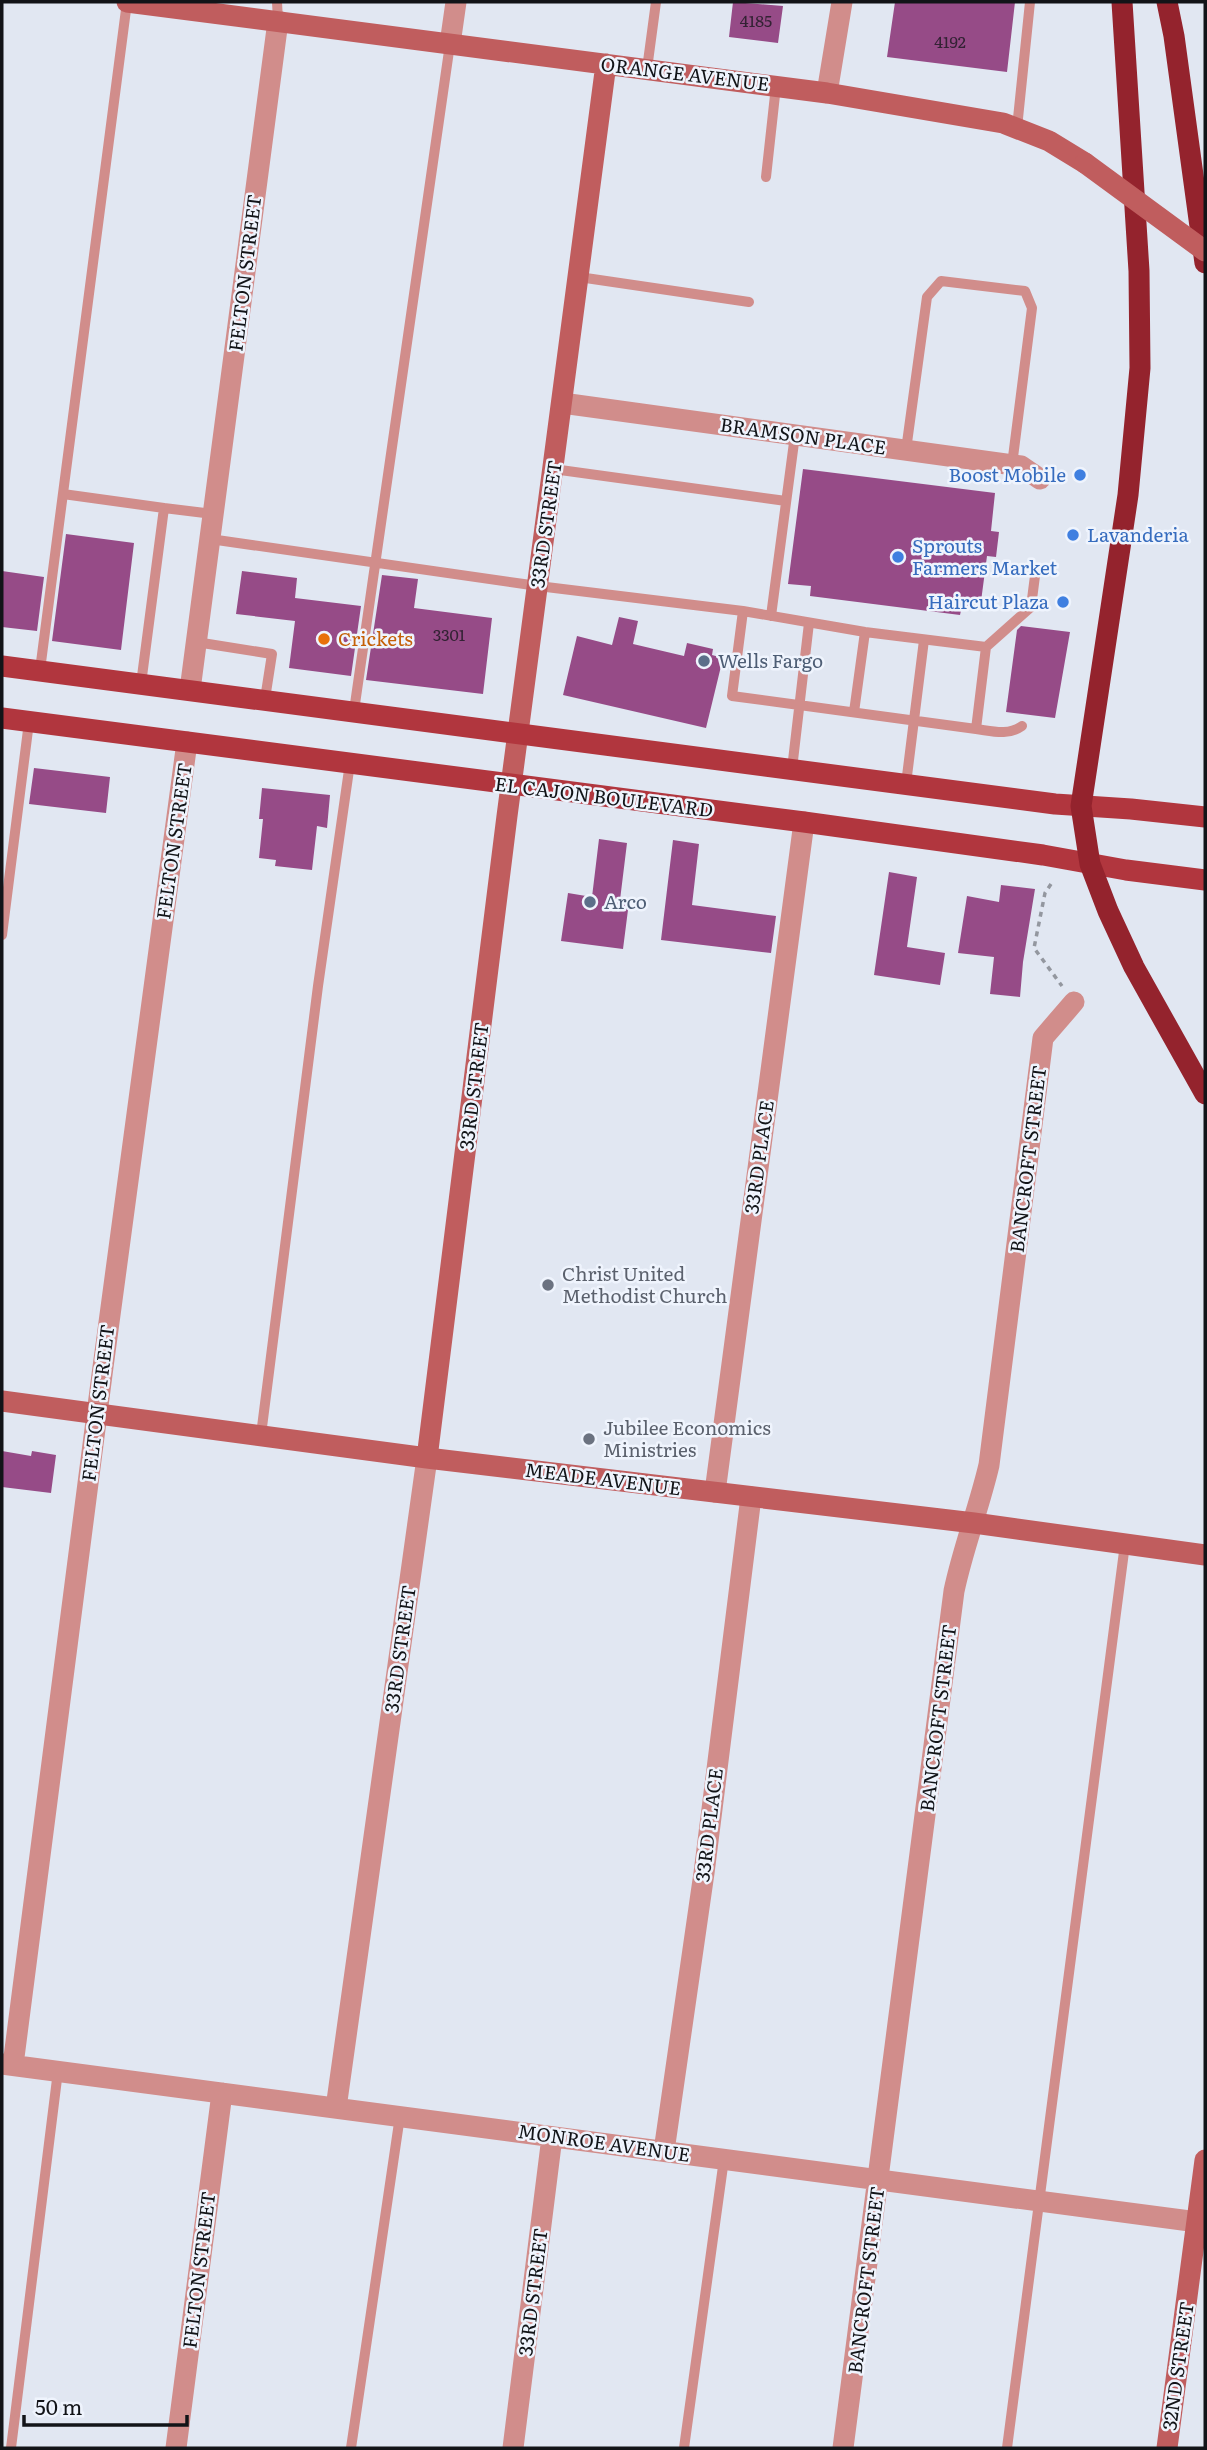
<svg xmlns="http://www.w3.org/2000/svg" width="1207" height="2450" viewBox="0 0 1207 2450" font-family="Literata,serif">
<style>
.building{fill:#964b87}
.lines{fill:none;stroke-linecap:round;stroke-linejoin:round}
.path{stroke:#93979f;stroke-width:3.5;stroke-dasharray:5 5;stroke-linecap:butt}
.lane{stroke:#d18d8b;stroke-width:10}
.street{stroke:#d18d8b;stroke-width:21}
.secondary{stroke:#c05d5e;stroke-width:21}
.primary{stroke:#b1363e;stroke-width:21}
.highway{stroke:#94232d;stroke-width:21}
.secondary-bridge{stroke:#c05d5e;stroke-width:21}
.shop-dot{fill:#3f7fe0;stroke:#eff4fd;stroke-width:2.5}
.food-dot{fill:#e8710a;stroke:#eff4fd;stroke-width:2.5}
.service-dot{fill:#5c6f8a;stroke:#eff4fd;stroke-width:2.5}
.worship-dot{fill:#6b7280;stroke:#eff4fd;stroke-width:2.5}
.labels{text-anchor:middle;stroke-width:5;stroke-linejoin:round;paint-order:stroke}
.number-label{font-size:16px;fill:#332234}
.street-label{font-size:19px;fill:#121418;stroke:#eff4fd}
.shop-label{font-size:19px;fill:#366cbe;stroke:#eff4fd;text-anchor:end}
.food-label{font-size:19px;fill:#c56008;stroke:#eff4fd;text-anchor:start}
.service-label{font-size:19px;fill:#4e5e75;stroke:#eff4fd;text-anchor:start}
.worship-label{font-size:19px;fill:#5b616d;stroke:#eff4fd;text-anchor:start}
</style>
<rect width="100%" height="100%" fill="#e1e7f2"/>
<path class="building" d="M733,2L783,6L778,43L729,37Z
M895,2H1015L1007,72L887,57Z
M803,469L995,493L991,531L999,532L996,557L987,556L980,609L962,606L960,615L810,596L811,586L788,584Z
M66,534L134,543L121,650L52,641Z
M2,571L44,577L37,631L2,627Z
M242,571L297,578L295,598L361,606L351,676L289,668L295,621L236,614Z
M382,575L418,579L414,608L492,618L483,694L366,680Z
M619,617L638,621L633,644L684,656L687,643L713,649L712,655L723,658L706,728L563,695L577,636L612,645Z
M1021,626L1070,632L1055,718L1006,712L1017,630Z
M34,768L110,777L106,813L29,804Z
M262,788L330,795L327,828L317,826L312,870L275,866L276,860L259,858L263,819H259Z
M599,839L627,843L620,900L629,902L623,949L561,941L568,893L592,897Z
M673,840L699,844L692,905L776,916L771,953L661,940Z
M889,872L917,877L907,947L945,953L940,985L874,975Z
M1001,885L1035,889L1023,962L1020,997L990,994L994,957L958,953L967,896L999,902Z
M2,1451L31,1456L32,1451L56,1455L51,1493L2,1487Z"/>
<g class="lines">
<path class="path" d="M1051,884L1045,893L1034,948L1062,986"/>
<path class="lane" d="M277,2L278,21
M647,69L656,2
M1017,128L1030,2
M766,177L776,86
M579,277L749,302
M906,450L927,297L941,281L1025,291L1032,308L1012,465
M553,469L786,501
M63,494L164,508L141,684
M164,508L213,514
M210,539L538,586L743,611L865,632L986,647L976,729L732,696L743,611
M771,616L795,435
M196,642L272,654L265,699
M986,647L1031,607L1036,568
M40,670L127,2
M354,711L450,44
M854,712L865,632
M976,729C992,731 1008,736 1022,726
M792,769L809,623
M906,784L924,640
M2,935L29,722
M261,1435L318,986L350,763
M11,2448L58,2071
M351,2448L400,2116
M684,2448L724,2159
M1007,2448L1125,1544"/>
<path class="street" d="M450,44L456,2
M827,93L842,2
M562,403L1021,466L1040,479
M190,690L278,21
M715,1492L804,822
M2,2064L1205,2223
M13,2065L103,1367L187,742
M336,2108L427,1458
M664,2151L704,1873L751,1497
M176,2448L222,2093
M513,2448L552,2137
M843,2448L954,1591C963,1548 979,1508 989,1465L1043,1038L1074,1002"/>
<path class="secondary" d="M127,2L827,93L1003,123L1049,141L1085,163
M2,1401L427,1458L974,1523L1205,1555
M427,1458L507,816L606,64
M1167,2448L1205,2160"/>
<path class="primary" d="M2,666L1055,804L1131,809L1205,817
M2,718L804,822L1043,855L1126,870L1205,880"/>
<path class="highway" d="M1122,2L1139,271L1140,368L1128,495L1081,806L1090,864L1108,911L1134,967L1205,1094
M1167,2L1174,36L1205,263"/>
<path class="secondary-bridge" d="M1085,163L1205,251"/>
</g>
<g class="shop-dot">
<circle cx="1080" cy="475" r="7"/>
<circle cx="1073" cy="535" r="7"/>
<circle cx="898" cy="557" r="7"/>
<circle cx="1063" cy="602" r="7"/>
</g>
<circle class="food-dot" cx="324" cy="639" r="7"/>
<g class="service-dot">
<circle cx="704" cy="661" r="7"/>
<circle cx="590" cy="902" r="7"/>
</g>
<g class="worship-dot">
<circle cx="548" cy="1285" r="7"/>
<circle cx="589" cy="1439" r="7"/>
</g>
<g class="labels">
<g class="number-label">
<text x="756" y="27">4185</text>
<text x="950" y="48">4192</text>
<text x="449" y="641">3301</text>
</g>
<g class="street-label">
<text transform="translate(685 74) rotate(7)" y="7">ORANGE AVENUE</text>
<text transform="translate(245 273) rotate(-83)" y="7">FELTON STREET</text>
<text transform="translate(803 436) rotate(8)" y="7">BRAMSON PLACE</text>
<text transform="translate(546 524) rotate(-82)" y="7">33RD STREET</text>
<text transform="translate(604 797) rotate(7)" y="7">EL CAJON BOULEVARD</text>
<text transform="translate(174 841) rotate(-82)" y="7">FELTON STREET</text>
<text transform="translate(474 1086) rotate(-83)" y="7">33RD STREET</text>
<text transform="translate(759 1157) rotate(-82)" y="7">33RD PLACE</text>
<text transform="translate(1028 1159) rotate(-83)" y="7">BANCROFT STREET</text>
<text transform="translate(98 1403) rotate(-83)" y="7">FELTON STREET</text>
<text transform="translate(603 1479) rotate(7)" y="7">MEADE AVENUE</text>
<text transform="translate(400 1649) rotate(-82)" y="7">33RD STREET</text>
<text transform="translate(938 1718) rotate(-83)" y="7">BANCROFT STREET</text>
<text transform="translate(709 1825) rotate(-83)" y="7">33RD PLACE</text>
<text transform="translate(604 2143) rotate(8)" y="7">MONROE AVENUE</text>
<text transform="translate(199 2270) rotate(-83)" y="7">FELTON STREET</text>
<text transform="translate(866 2280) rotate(-83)" y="7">BANCROFT STREET</text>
<text transform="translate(533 2292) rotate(-83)" y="7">33RD STREET</text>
<text transform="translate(1178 2366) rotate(-82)" y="7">32ND STREET</text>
</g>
<g class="shop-label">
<text x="1066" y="482">Boost Mobile</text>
<text x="1087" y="542" text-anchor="start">Lavanderia</text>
<text x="912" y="553" text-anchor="start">Sprouts<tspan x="912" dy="22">Farmers Market</tspan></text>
<text x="1049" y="609">Haircut Plaza</text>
</g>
<g class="food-label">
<text x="338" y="646">Crickets</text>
</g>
<g class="service-label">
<text x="718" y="668">Wells Fargo</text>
<text x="604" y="909">Arco</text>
</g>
<g class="worship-label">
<text x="562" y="1281">Christ United<tspan x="562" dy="22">Methodist Church</tspan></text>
<text x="603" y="1435">Jubilee Economics<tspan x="603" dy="22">Ministries</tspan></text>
</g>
</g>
<rect width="1207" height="2450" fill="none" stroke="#121418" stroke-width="7"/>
<path d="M24 2415v10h163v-10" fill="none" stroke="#121418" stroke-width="3.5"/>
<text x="35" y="2415" font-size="21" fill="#121418" stroke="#eff4fd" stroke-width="5" paint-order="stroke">50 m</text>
</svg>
